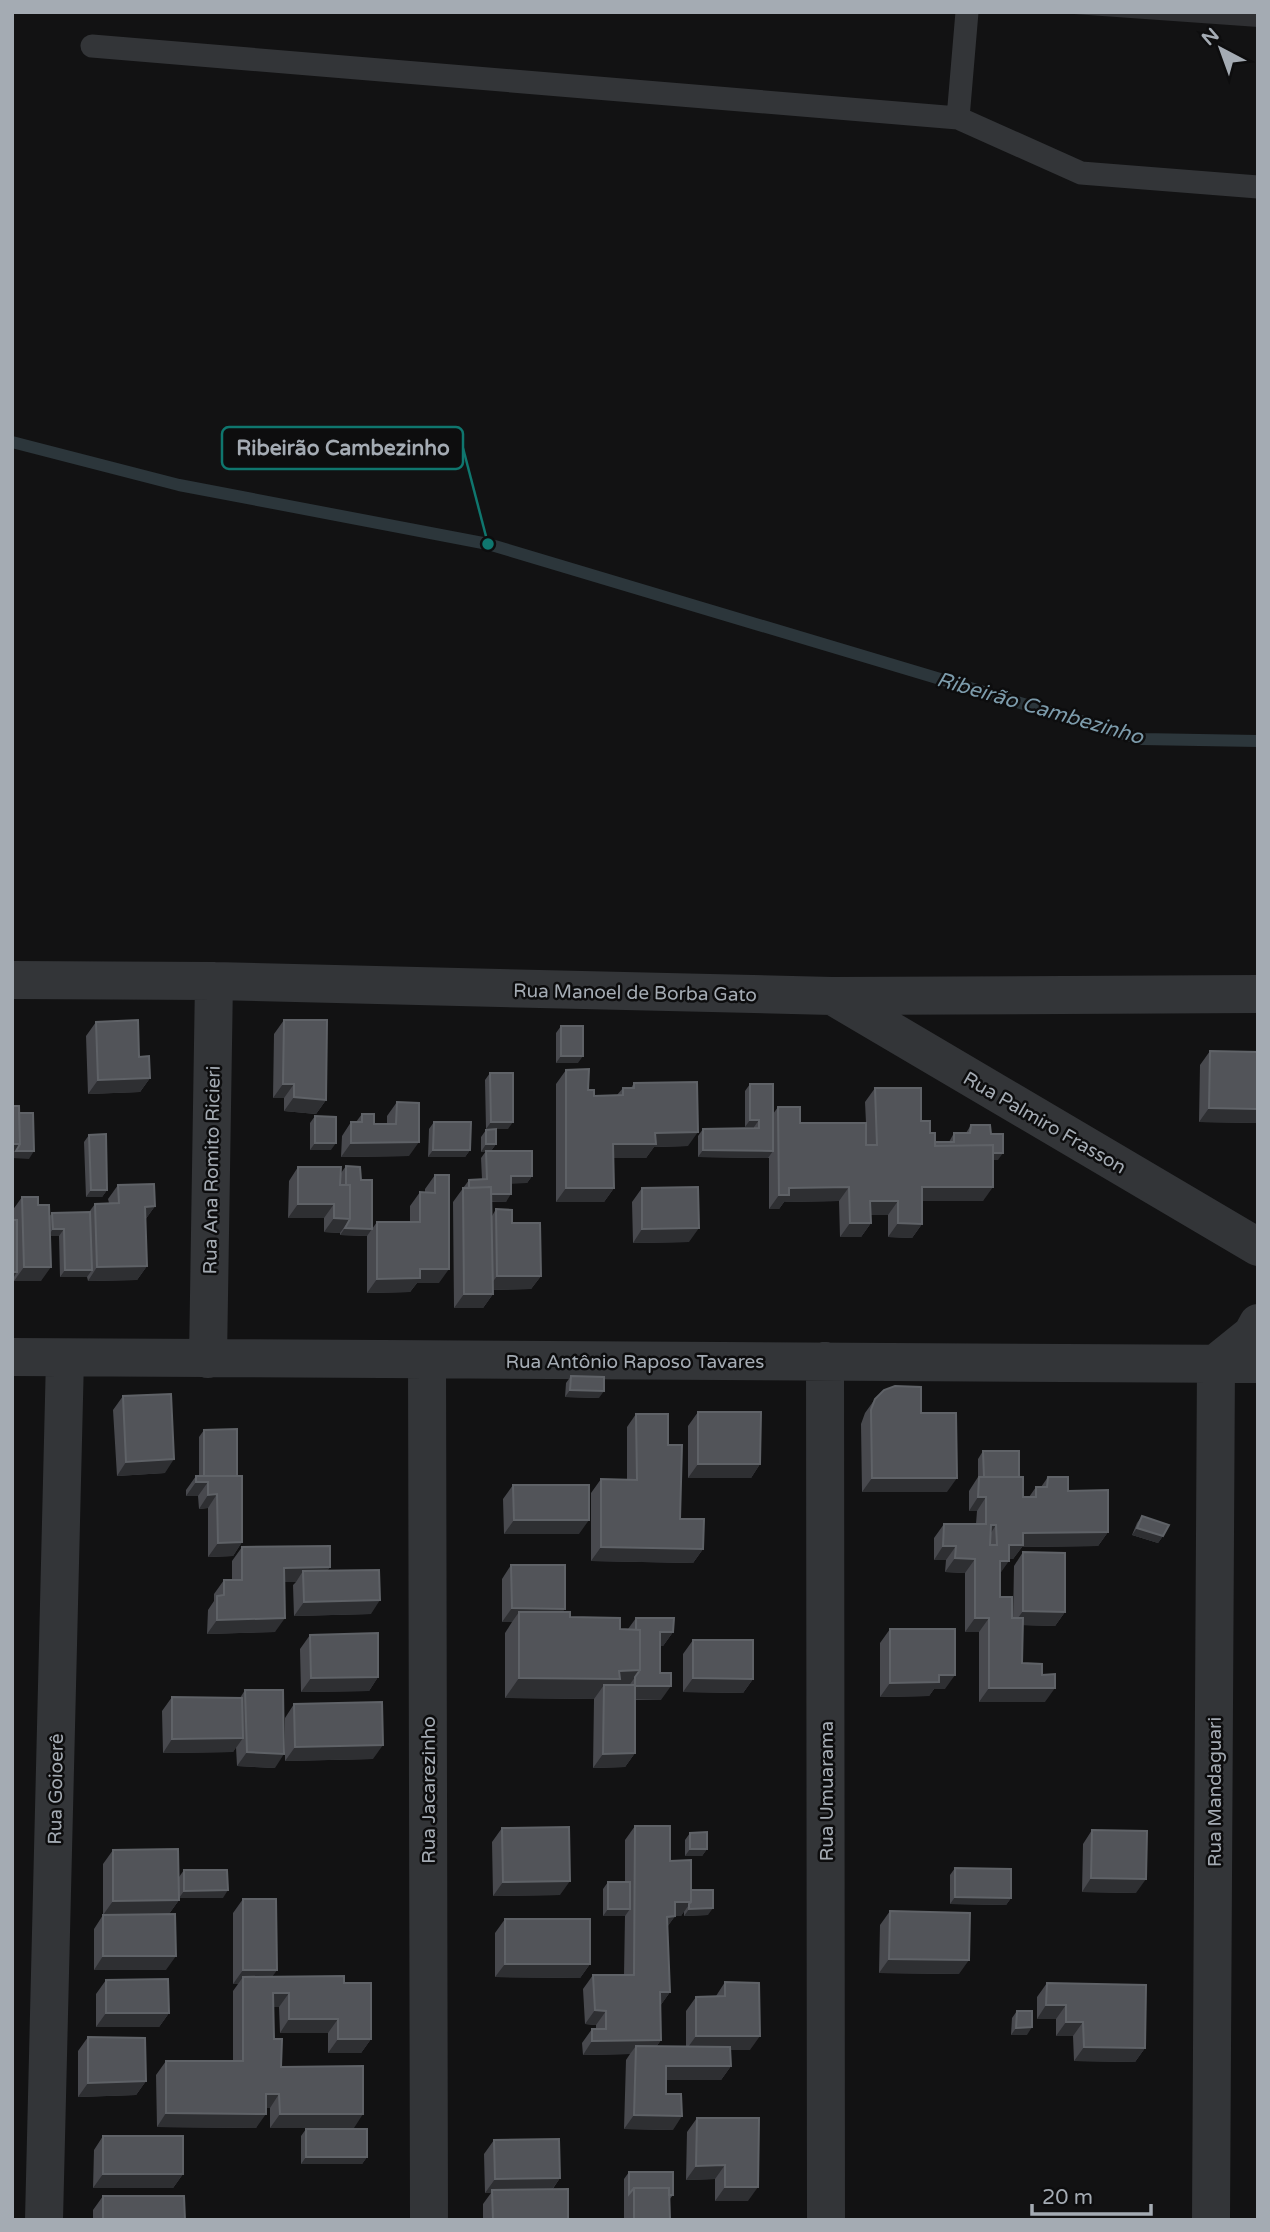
<svg xmlns="http://www.w3.org/2000/svg" width="1270" height="2232" viewBox="0 0 1270 2232" font-family="'Varela Round',sans-serif">
<style>
.lines{fill:none;stroke-linecap:round;stroke-linejoin:round}
.stream{stroke:#2c363b;stroke-width:12}
.lane{stroke:#333538;stroke-width:23}
.street{stroke:#333538;stroke-width:38}
.wall{fill:#48494e}
.shaded-wall{fill:#2e2f32}
.building{fill:#525459;stroke:#5f6267;stroke-width:2;fill-rule:evenodd}
.labels{text-anchor:middle;stroke-width:5;stroke-linejoin:round;paint-order:stroke}
.street-label{font-size:19px;fill:#a4abb3;stroke:#0d0d0e}
.water-label{font-size:21px;font-style:italic;fill:#7d9cac;stroke:#0d0d0e}
.leader{fill:none;stroke:#0f766e;stroke-width:2.5}
.callout-dot{fill:#0f766e;stroke:#0d0d0e;stroke-width:2.5}
.callout{fill:#0d0d0e;stroke:#0f766e;stroke-width:2.5}
.callout-label{font-size:21px;text-anchor:middle;font-weight:bold;fill:#a4abb3}
</style>
<rect width="100%" height="100%" fill="#121213"/>
<g class="lines">
<path class="stream" d="M12,442L179,485L488,544L1141,739L1258,741"/>
<path class="lane" d="M92,46L958,118L1081,173L1258,187
M958,118L967,12"/>
<path class="street" d="M12,980L214,981L832,996L1258,994
M834,997L1258,1247
M12,1357L1258,1364
M208,1359L214,981
M427,1360L429,2220
M825,1361L826,2220
M44,2220L65,1358
M1211,2220L1216,1363L1252,1334L1258,1323"/>
</g>
<path class="wall" d="M284,1020L326,1100L316,1114L284,1111V1098H273L274,1034Z
M96,1022L139,1057L150,1078L140,1092L88,1094L86,1036Z
M561,1026L578,1063H556V1033Z
M1210,1051L1258,1052V1123L1199,1122L1200,1065Z
M566,1070L594,1096L617,1095L623,1088H631L634,1083L688,1146L654,1147L646,1158H613L614,1188L604,1202H556V1084Z
M490,1073L508,1129H486L485,1080Z
M750,1084L773,1114L778,1107L800,1123H866L865,1102L875,1088L921,1121L935,1142H949L954,1133H966L971,1125L991,1134L998,1160H993L983,1201H922V1224L912,1238L888,1237V1215H871V1223L861,1237H840L839,1201L784,1202L779,1209H769V1158L698,1157V1136L703,1129L754,1128V1127H745V1091Z
M397,1102L409,1156L341,1157L342,1136L351,1122H356L362,1114L374,1124H387V1116Z
M315,1116L331,1150H310V1123Z
M434,1122L470,1150L465,1157H428L429,1129Z
M486,1130L496,1144L491,1151L532,1176L527,1183H511L506,1202H492V1216L496,1209L512,1223L541,1276L531,1289L493,1290V1294L483,1308H454L453,1202L469,1180L482,1179L481,1158L486,1151L481,1152V1137Z
M89,1135L107,1190L102,1197H86L84,1142Z
M346,1166L361,1180L372,1229L367,1236L340,1235V1233L324,1232V1218H288L289,1181L298,1167L340,1185L341,1173Z
M435,1175L439,1283H417L410,1292L367,1293V1236L377,1222H410V1206L420,1192H425V1189Z
M118,1185L155,1206L145,1220L147,1266L137,1280L88,1281L87,1277H60L59,1236H50L41,1281H14V1277L12,1280V1211L22,1197L38,1205L49,1217L52,1213L89,1212L95,1204L109,1203L108,1199Z
M642,1188L689,1242L633,1243L632,1202Z
M571,1376L599,1398L565,1397L566,1383Z
M123,1396L165,1473L117,1476L113,1410Z
M875,1399L921,1413L947,1492H862L861,1424L865,1413Z
M698,1412L760,1464L751,1478H688V1426Z
M636,1414L668,1445L680,1519L703,1549L693,1563L591,1561V1493L601,1479H627V1427Z
M204,1430L237,1476L242,1542L233,1556L208,1557V1508L199,1509L198,1496H186V1490L196,1476H199V1437Z
M983,1451L1019,1477L1023,1497H1029L1036,1487H1041L1048,1477L1068,1491L1108,1532L1098,1546L1022,1547L1013,1559H1009L1000,1573V1597L1012,1618H1013L1014,1566L1023,1552L1065,1612L1055,1626L1023,1625L1022,1663L1042,1675L1045,1702H979V1632H965V1573L945,1572L946,1560H934V1538L944,1524H976L977,1511H969V1491L978,1477V1459Z
M513,1485L579,1534H504L503,1499Z
M1142,1516L1163,1536L1158,1543L1132,1535L1137,1523Z
M242,1547L330,1567L327,1571L371,1614L294,1616L293,1585L296,1582H284L275,1632L207,1634L208,1610L214,1601V1594L224,1580H232V1561Z
M511,1565L562,1612L570,1617L620,1629H628L636,1618L673,1632L663,1646H660L661,1700H635V1753L625,1767L593,1768L594,1699L505,1698V1633L512,1622H502V1579Z
M890,1629L945,1689H934L929,1696L880,1697V1643Z
M310,1635L378,1677L369,1691L301,1692L300,1649Z
M693,1640L753,1679L743,1693L683,1692V1654Z
M245,1690L275,1768L237,1766L236,1747L233,1752L163,1753L162,1711L172,1697L240,1698Z
M294,1704L373,1759L285,1761V1718Z
M635,1826L670,1861L708,1915L684,1916V1911L681,1916H675L667,1927L670,1992L660,2006L661,2040L656,2047H686V2011L696,1997L716,1996L725,1982L750,2050H730L731,2066L721,2080H666V2094L673,2130L624,2129L626,2060L630,2054L583,2055L582,2043L592,2029H596V2025L585,2024L583,1989L593,1975H624L625,1916H603V1889L608,1882H625V1840Z
M502,1828L560,1895L493,1896L492,1842Z
M1092,1830L1136,1893L1082,1892L1083,1844Z
M690,1833L707,1849L702,1856H685V1840Z
M113,1850L179,1900L169,1914L103,1915V1864Z
M955,1868L1011,1898L1006,1905L950,1904V1875Z
M184,1870L223,1898H179V1877Z
M243,1899L277,1970L272,1976L344,1983L371,2039L361,2053H328V2033H280L279,2007H273L274,2039L281,2067L354,2128H270V2108H266L256,2128L157,2127L156,2075L166,2061H233V1991L238,1984H233V1913Z
M890,1911L959,1974L879,1973L880,1925Z
M103,1915L166,1970H94V1929Z
M505,1919L590,1964L580,1978L495,1977V1933Z
M106,1980L169,2013L159,2027H96V1994Z
M1047,1983L1145,2048L1135,2062L1074,2061L1073,2036H1056V2019H1037V1997Z
M1017,2011L1027,2035H1011L1012,2018Z
M88,2037L146,2081L136,2095L78,2097V2051Z
M697,2118L748,2201H715V2179L686,2180L687,2132Z
M306,2129L367,2157L362,2164H301V2136Z
M103,2136L183,2174L173,2188H93L94,2150Z
M494,2140L560,2178L552,2190L568,2220H483V2204L491,2193H485L484,2154Z
M629,2172L673,2195L669,2200L670,2220H624V2179Z
M103,2196L185,2220H93V2210Z"/>
<path class="shaded-wall" d="M1076,12H1258V27L1074,14Z
M561,1056H583L578,1063H556Z
M150,1078L140,1092L88,1094L98,1080Z
M283,1084H294L284,1098H273Z
M294,1097L326,1100L316,1114L284,1111Z
M1209,1108L1258,1109V1123L1199,1122Z
M750,1120H759L754,1127H745Z
M491,1122H513L508,1129H486Z
M698,1132L688,1146L654,1147L646,1158H603L613,1144L655,1133Z
M419,1142L409,1156L341,1157L351,1143Z
M315,1143H336L331,1150H310Z
M12,1144H20L34,1151L29,1159L12,1158Z
M486,1144H496L491,1151L481,1152Z
M433,1150H470L465,1157H428Z
M703,1150L773,1151L768,1158L698,1157Z
M930,1152L1003,1153L998,1160H925Z
M511,1176H532L527,1183L506,1184Z
M849,1187L839,1201L784,1202L779,1209H769L779,1195L789,1188Z
M922,1187H993L983,1201H912Z
M566,1188H614L604,1202H556Z
M91,1190H107L102,1197H86Z
M469,1194H511L506,1202L464,1201Z
M870,1201H898L888,1215H861Z
M298,1204H334L324,1218H288Z
M155,1206L145,1220V1207Z
M334,1218L350,1219L340,1233L324,1232Z
M850,1223H871L861,1237H840Z
M898,1223L922,1224L912,1238L888,1237Z
M345,1228L372,1229L367,1236L340,1235Z
M699,1228L689,1242L633,1243L642,1229Z
M53,1229H64L59,1236H48Z
M147,1266L137,1280L88,1281L97,1267Z
M24,1267H51L41,1281H14Z
M420,1269H449L439,1283H417L410,1292L367,1293L377,1279Z
M65,1270H92L87,1277H60Z
M12,1272H17L12,1280Z
M497,1276H541L531,1289L487,1290Z
M464,1294H493L483,1308H454Z
M570,1390L604,1391L599,1398L565,1397Z
M174,1459L165,1473L117,1476L126,1462Z
M698,1464H760L751,1478H688Z
M872,1478H957L947,1492H862Z
M196,1482H208L198,1496H186Z
M217,1494L208,1508L199,1509L208,1495Z
M978,1497H986L977,1511H969Z
M514,1520H589L579,1534H504Z
M991,1525H996L987,1539Z
M1137,1528L1163,1536L1158,1543L1132,1535Z
M1108,1532L1098,1546L1022,1547L1013,1559H999L1009,1545L1023,1533Z
M242,1542L233,1556L208,1557L218,1543Z
M943,1546H956L946,1560H934Z
M601,1547L703,1549L693,1563L591,1561Z
M955,1558L975,1559L965,1573L945,1572Z
M1000,1561H1009L999,1575Z
M330,1567L320,1581L303,1571L296,1582H274L284,1568Z
M380,1600L371,1614L294,1616L304,1602Z
M512,1608L565,1609L555,1623L519,1612L512,1622H502Z
M1023,1611L1065,1612L1055,1626L1013,1625Z
M285,1618L275,1632L207,1634L217,1620Z
M975,1618H989L979,1632H965Z
M660,1632H673L663,1646H650Z
M640,1670L626,1690L604,1685L594,1699L505,1698L519,1678L619,1671Z
M939,1675H955L945,1689H934L929,1696L880,1697L890,1683Z
M378,1677L369,1691L301,1692L311,1678Z
M693,1678L753,1679L743,1693L683,1692Z
M635,1686H671L661,1700L626,1699Z
M989,1688H1055L1045,1702H979Z
M243,1738L233,1752L163,1753L172,1739Z
M383,1745L373,1759L285,1761L295,1747Z
M247,1752L284,1754L275,1768L237,1766Z
M635,1753L625,1767L593,1768L603,1754Z
M690,1849H707L702,1856H685Z
M1091,1878L1146,1879L1136,1893L1082,1892Z
M570,1881L560,1895L493,1896L503,1882Z
M228,1890L223,1898H179L184,1891Z
M955,1897L1011,1898L1006,1905L950,1904Z
M179,1900L169,1914L103,1915L113,1901Z
M675,1902H691L681,1916H665Z
M713,1908L708,1915L684,1916L689,1909Z
M608,1909H630L625,1916H603Z
M675,1916L665,1930L667,1917Z
M103,1956H176L166,1970H94Z
M889,1959L969,1960L959,1974L879,1973Z
M505,1964H590L580,1978L495,1977Z
M243,1970H277L267,1984L243,1977L238,1984H233Z
M660,1992H670L660,2006Z
M273,1993H289L279,2007H263Z
M1046,2005H1066L1056,2019H1037Z
M595,2010L606,2011L596,2025L585,2024Z
M106,2013H169L159,2027H96Z
M289,2019H338L328,2033H280Z
M1066,2022H1083L1073,2036H1056Z
M1032,2027L1027,2035H1011L1016,2028Z
M696,2036H760L750,2050H686Z
M338,2039H371L361,2053H328Z
M661,2040L651,2054L636,2046L630,2054L583,2055L592,2041Z
M1084,2047L1145,2048L1135,2062L1074,2061Z
M666,2066H731L721,2080H656Z
M146,2081L136,2095L78,2097L88,2083Z
M266,2094H279L270,2108H256Z
M166,2113L266,2114L256,2128L157,2127Z
M280,2114H363L354,2128H270Z
M634,2115L682,2116L673,2130L624,2129Z
M306,2157H367L362,2164H301Z
M725,2165L715,2179L686,2180L696,2166Z
M103,2174H183L173,2188H93Z
M560,2178L550,2192L492,2190L491,2193H485L495,2179Z
M725,2187H758L748,2201H715Z"/>
<path class="building" d="M138,1020L139,1057L149,1056L150,1078L98,1080L96,1022Z
M284,1020H327L326,1100L294,1097V1084H283Z
M561,1026H583V1056H561Z
M1210,1051L1258,1052V1109L1209,1108Z
M589,1069L588,1090H594V1096L623,1095V1088H634V1083L697,1082L698,1132L655,1133L656,1144H613L614,1188H566V1070Z
M490,1073H513V1122H491Z
M750,1084H773V1151L703,1150V1129L759,1128V1120H750Z
M875,1088H921V1121H930V1133H935V1146L993,1145V1187H922V1224L898,1223V1201H870L871,1223H850L849,1187L789,1188V1195H779L778,1107H800V1123H866V1145H877Z
M397,1102L419,1103V1142L351,1143V1122H362V1114H374V1124H396Z
M12,1106H19L20,1144H12Z
M19,1113H33L34,1151H16L20,1144Z
M315,1116L336,1117V1143H315Z
M434,1122H471L470,1150H433Z
M971,1125H990L991,1134H1003V1153H993V1145L935,1146V1142H954V1133H970Z
M496,1129V1144H486V1130Z
M106,1134L107,1190H91L89,1135Z
M486,1151H532V1176H511V1194H491V1187L469,1188V1180L487,1179Z
M346,1166L360,1167L361,1180H372V1229L345,1228L350,1219V1185H346Z
M298,1167H341L340,1185H350V1219L334,1218V1204H298Z
M435,1175H449V1269H420V1278L377,1279V1222H420V1192L435,1193Z
M154,1184L155,1206L145,1207L147,1266L97,1267L95,1204L119,1203L118,1185Z
M491,1187L493,1294H464L463,1188Z
M698,1187L699,1228L642,1229V1188Z
M22,1197H38V1205H49L51,1267H24Z
M496,1209L512,1210V1223H540L541,1276H497Z
M90,1212L92,1270H65L64,1229H53L52,1213Z
M12,1220H17V1272H12Z
M571,1376L604,1377V1391L570,1390Z
M895,1386L921,1387V1413H956L957,1478H872L871,1410L875,1399L884,1390Z
M171,1394L174,1459L126,1462L123,1396Z
M698,1412H761L760,1464H698Z
M636,1414H668V1445H682L680,1519H704L703,1549L601,1547V1479L637,1480Z
M237,1429V1476H204V1430Z
M983,1451H1019V1477H984Z
M196,1476H242V1542L218,1543L217,1494L208,1495V1482H196Z
M979,1477H1023V1497H1036V1487H1047L1048,1477H1068V1491L1108,1490V1532L1023,1533V1545H1009V1561H1000V1597H1012V1618H1023L1022,1663L1042,1664V1675L1055,1674V1688H989V1618H975V1559L955,1558L956,1546H943L944,1524H986V1497H978ZM991,1525H996L997,1545H990Z
M513,1485H589V1520H514Z
M1142,1516L1169,1525L1163,1536L1137,1528Z
M330,1546V1567L284,1568L285,1618L217,1620V1596L224,1595V1580H242V1547Z
M1023,1552L1065,1553V1612L1023,1611Z
M511,1565H565V1609L512,1608Z
M379,1570L380,1600L304,1602L303,1571Z
M519,1612H570V1617L620,1618V1629L640,1630V1670L619,1671L620,1679L519,1678Z
M636,1618H674L673,1632H660V1673H671V1686H635V1753L603,1754L604,1685H635V1677L640,1670V1630H636Z
M890,1629H955V1675H939V1682L890,1683Z
M378,1633V1677L311,1678L310,1635Z
M693,1640H753V1679L693,1678Z
M245,1690H283L284,1754L247,1752Z
M172,1697L242,1698L243,1738L172,1739Z
M382,1702L383,1745L295,1747L294,1704Z
M635,1826H670V1861L691,1860V1902H675V1916L667,1917L670,1992H660L661,2040L592,2041V2029H606V2011L595,2010L593,1975H634Z
M569,1827L570,1881L503,1882L502,1828Z
M1092,1830L1147,1831L1146,1879L1091,1878Z
M707,1832V1849H690V1833Z
M178,1849L179,1900L113,1901V1850Z
M955,1868L1011,1869V1898L955,1897Z
M184,1870H227L228,1890L184,1891Z
M608,1882H630V1909H608Z
M691,1890H713V1908L689,1909V1904L691,1902Z
M243,1899H276L277,1970H243Z
M890,1911L970,1913L969,1960L889,1959Z
M175,1914L176,1956H103V1915Z
M505,1919H590V1964H505Z
M344,1976V1983H371V2039H338V2019H289V1993H273L274,2039H282L281,2067L363,2066V2114H280L279,2094H266V2114L166,2113V2061H243V1977Z
M168,1979L169,2013H106V1980Z
M725,1982L759,1983L760,2036H696V1997L725,1996Z
M1047,1983L1146,1985L1145,2048L1084,2047L1083,2022H1066V2005H1046Z
M1017,2011H1032V2027L1016,2028Z
M88,2037L145,2038L146,2081L88,2083Z
M636,2046L730,2047L731,2066H666V2094H681L682,2116L634,2115Z
M697,2118H759L758,2187H725V2165L696,2166Z
M306,2129H367V2157H306Z
M103,2136H183V2174H103Z
M559,2139L560,2178L495,2179L494,2140Z
M629,2172H673V2195H669V2188H634L629,2194Z
M634,2188H669L670,2220H634Z
M568,2189V2220H493L492,2190Z
M103,2196H184L185,2220H103Z"/>
<g class="labels">
<g class="street-label">
<text transform="translate(635 992) rotate(1)" y="7">Rua Manoel de Borba Gato</text>
<text transform="translate(1045 1122) rotate(30)" y="7">Rua Palmiro Frasson</text>
<text transform="translate(211 1170) rotate(-89)" y="7">Rua Ana Romito Ricieri</text>
<text x="635" y="1368">Rua Antônio Raposo Tavares</text>
<text transform="translate(55 1789) rotate(-89)" y="7">Rua Goioerê</text>
<text transform="translate(428 1790) rotate(-90)" y="7">Rua Jacarezinho</text>
<text transform="translate(826 1791) rotate(-90)" y="7">Rua Umuarama</text>
<text transform="translate(1214 1792) rotate(-90)" y="7">Rua Mandaguari</text>
</g>
<g class="water-label">
<text transform="translate(1040 708) rotate(16)" y="7">Ribeirão Cambezinho</text>
</g>
</g>
<path class="leader" d="M488 544L463 448"/>
<circle class="callout-dot" cx="488" cy="544" r="7"/>
<rect class="callout" x="222" y="427" width="241" height="42" rx="7"/>
<g class="callout-label">
<text x="343" y="455">Ribeirão Cambezinho</text>
</g>
<rect width="1270" height="2232" fill="none" stroke="#a4abb3" stroke-width="28"/>
<g transform="translate(1221 49) rotate(319)" stroke="#0d0d0e" stroke-width="5" paint-order="stroke">
<path d="M0-5L12 26L0 18L-12 26Z" fill="#a4abb3"/>
<text y="-10" font-size="19" font-weight="bold" text-anchor="middle" fill="#a4abb3">N</text>
</g>
<path d="M1032 2204v10h119v-10" fill="none" stroke="#a4abb3" stroke-width="3.5"/>
<text x="1042" y="2204" font-size="21" fill="#a4abb3" stroke="#0d0d0e" stroke-width="5" paint-order="stroke">20 m</text>
</svg>
